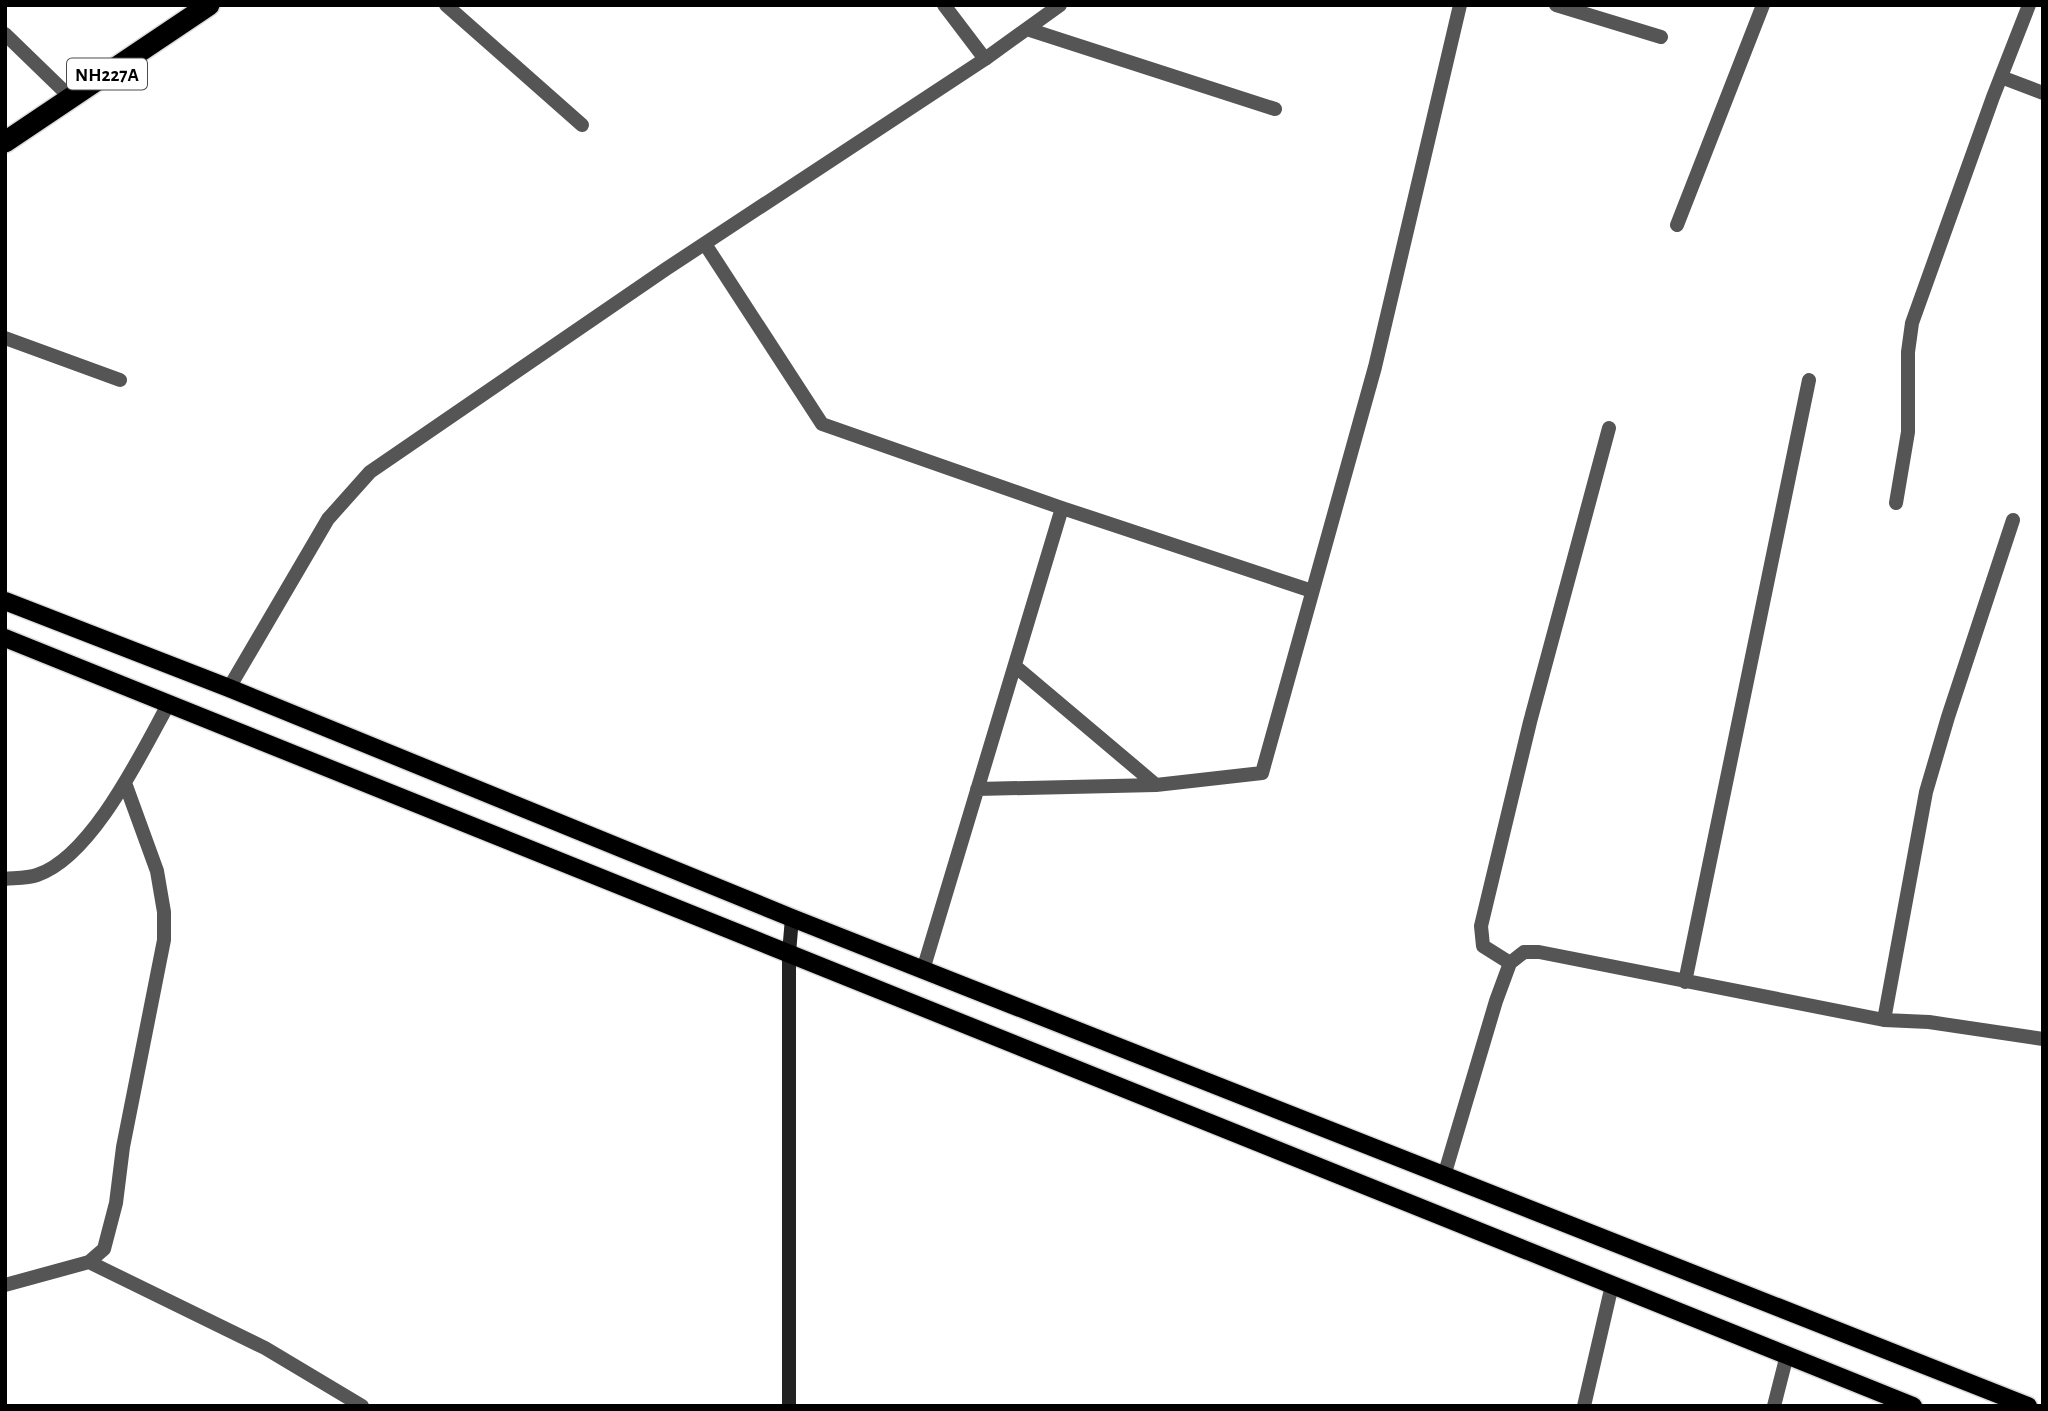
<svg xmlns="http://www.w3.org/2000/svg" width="2048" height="1411" font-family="'Alegreya Sans',sans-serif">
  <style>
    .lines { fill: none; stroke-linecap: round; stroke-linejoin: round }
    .primary-casing { stroke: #dbdbdb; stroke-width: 21 }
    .highway-casing { stroke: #dbdbdb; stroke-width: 24 }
    .lane { stroke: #555; stroke-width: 14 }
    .street { stroke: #555; stroke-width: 14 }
    .secondary { stroke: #222; stroke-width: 14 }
    .primary { stroke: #000; stroke-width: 18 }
    .highway { stroke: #000; stroke-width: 21 }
    .labels { text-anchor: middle; stroke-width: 5; stroke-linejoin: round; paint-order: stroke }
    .shield { fill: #fff; stroke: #4c4c4c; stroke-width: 2 }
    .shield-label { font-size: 19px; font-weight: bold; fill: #000 }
  </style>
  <rect width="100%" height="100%" fill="#fff"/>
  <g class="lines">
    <defs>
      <path id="primary" d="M5 601 229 688 792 918 2028 1406
        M5 638 1913 1406"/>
      <path id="highway" d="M5 142 209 5"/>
    </defs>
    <use href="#primary" class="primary-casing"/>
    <use href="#highway" class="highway-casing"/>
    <path class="lane" d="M944 5 985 59
      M705 244 822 424 1062 508 1312 591
      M1015 666 1156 785 1262 773 1375 367 1460 5
      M977 789 1156 785
      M923 970 1062 508"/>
    <path class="street" d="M446 5 582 125
      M1556 5 1661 37
      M1027 29 1275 109
      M5 34 71 98
      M2001 77 2043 93
      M1677 225 1763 5
      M5 338 120 380
      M1896 503 1908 432V352L1912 323 1993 97 2029 5
      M229 688 328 519 370 472 666 269 985 59 1060 5
      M5 879C15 878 28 878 37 875 92 857 142 752 169 703
      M1510 963 1483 946 1481 926 1530 722 1609 428
      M1685 982 1809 380
      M1884 1020 1926 792 1948 717 2013 520
      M1444 1176 1496 1001 1510 963 1524 952H1539L1884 1020 1929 1022 2043 1039
      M89 1262 265 1348 362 1406
      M5 1285 89 1262 104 1249 116 1203 123 1147 164 940V912L157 871 125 783
      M1584 1406 1612 1285
      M1774 1406 1787 1355"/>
    <path class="secondary" d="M789 1406V953L792 918"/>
    <use href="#primary" class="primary"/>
    <use href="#highway" class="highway"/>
  </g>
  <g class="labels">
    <rect class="shield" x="67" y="58.5" width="80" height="31" rx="5"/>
    <g class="shield-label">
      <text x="107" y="81">NH227A</text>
    </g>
  </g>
  <rect width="2048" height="1411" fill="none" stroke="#000000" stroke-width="14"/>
</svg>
